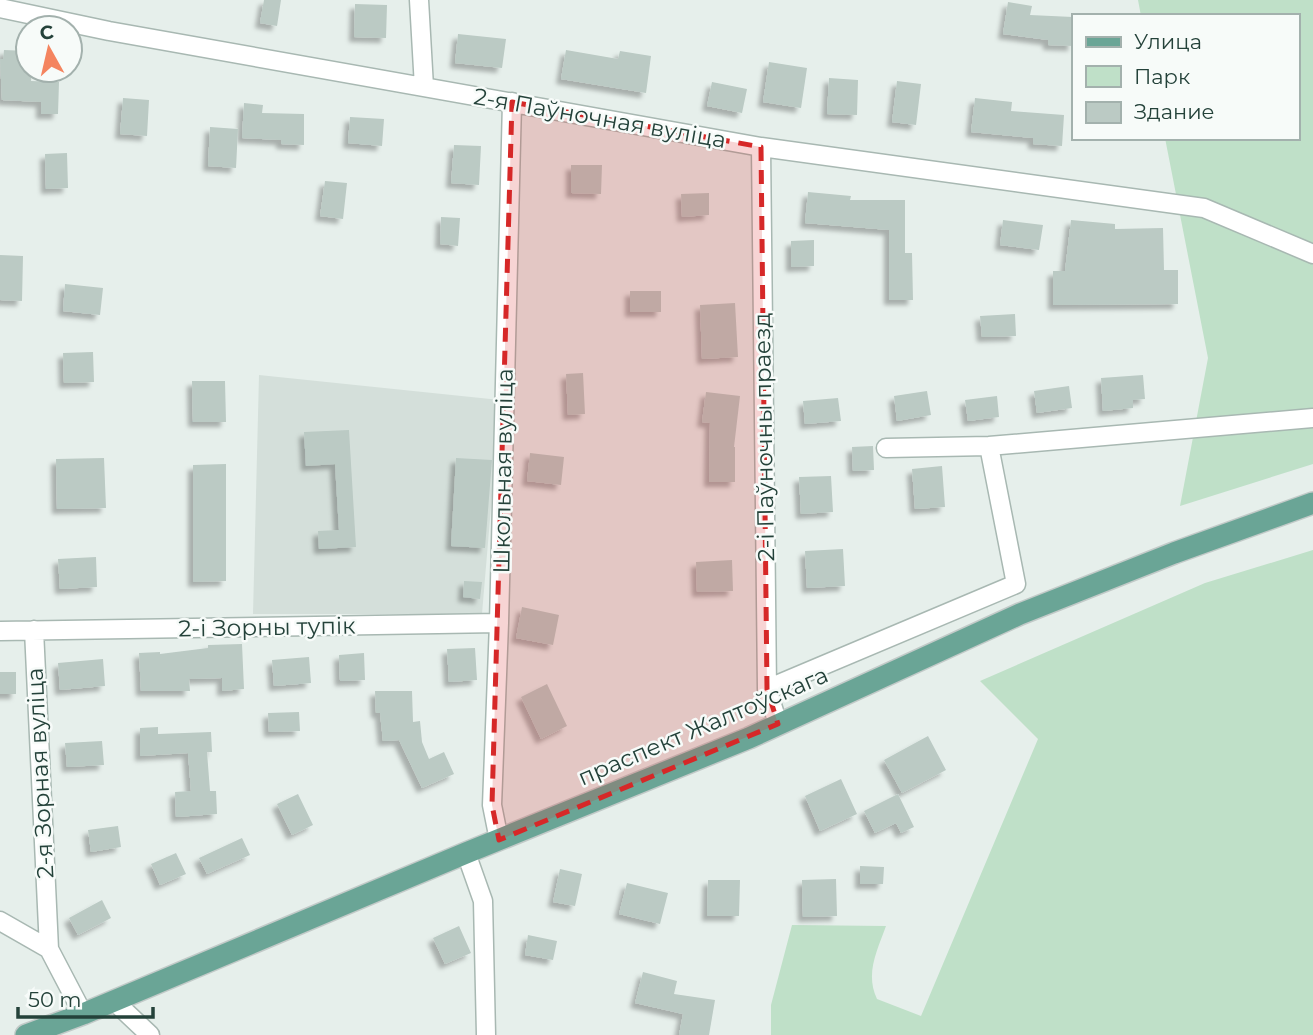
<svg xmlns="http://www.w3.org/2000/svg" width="1313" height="1035" font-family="Montserrat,sans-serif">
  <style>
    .built { fill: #d4dfda }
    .green { fill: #bfe0c8 }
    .building { fill: #bbcac4; filter: url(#shadow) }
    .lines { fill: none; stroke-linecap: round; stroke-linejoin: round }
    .minor-casing { stroke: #a8b8b2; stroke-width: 21 }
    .major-casing { stroke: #c2cac8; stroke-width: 24 }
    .minor { stroke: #fff; stroke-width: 18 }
    .major { stroke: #6aa596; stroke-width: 21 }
    .marked { fill: #d62828; fill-opacity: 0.2; stroke: #d62828; stroke-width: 5; stroke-dasharray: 14 9; stroke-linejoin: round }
    .labels { text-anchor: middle; stroke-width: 5; stroke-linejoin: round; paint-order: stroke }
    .street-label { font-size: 23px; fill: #24423a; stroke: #f7fbf9 }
  </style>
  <defs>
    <filter id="shadow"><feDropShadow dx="-5" dy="5" stdDeviation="2" flood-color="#0004"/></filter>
  </defs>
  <rect width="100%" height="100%" fill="#e6efeb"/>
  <path class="built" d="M259 375 500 400 482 614H253Z"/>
  <path class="green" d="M1138 0H1313V464L1180 506 1208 358 1165 138H1297V16H1141Z
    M1313 550V1035H771V1005L792 925 886 926C877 951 865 974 877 999L921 1016 1038 739 980 681 1205 583Z"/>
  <path class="building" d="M264 0H281L277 26 260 23Z
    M1008 2 1032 6 1030 15 1073 17V46L1048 45V40L1003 34Z
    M355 4 387 5 386 38 354 37Z
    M458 34 506 39 502 68 455 63Z
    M4 50 28 51V70H32L31 81 59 82 58 114H41V102L2 100 0 59H3Z
    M566 50 618 59 620 51 651 56 646 93 561 79Z
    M769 62 807 68 801 108 763 102Z
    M829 78 858 80 857 115 827 114Z
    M897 81 921 84 916 125 892 122Z
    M712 82 747 89 742 113 707 106Z
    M123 98 149 100 147 136 120 134Z
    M975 98 1012 102 1011 111 1064 115 1062 146 1033 144V138L971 132Z
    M244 103 263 105 262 113 304 114V145L281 144V140L242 138Z
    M350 117 384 119 382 146 348 143Z
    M210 127 238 129 236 168 208 166Z
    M454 145 481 146 479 185 451 183Z
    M67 153 68 188 46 189 45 154Z
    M571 165H602L601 194 571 193Z
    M325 181 347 183 343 219 320 216Z
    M808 192 851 196 850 200H905V253H912L913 300H889V230L805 223Z
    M709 193V215L682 217 681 194Z
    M441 217 460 218 458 246 440 244Z
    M1003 220 1043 225 1039 250 1000 245Z
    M1071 220 1115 224V229L1163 228 1164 270H1178V304L1053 305V271H1065Z
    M814 240V266L791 267V241Z
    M0 255 23 256 22 301 0 300Z
    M65 284 103 288 100 315 63 311Z
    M630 291H661V312H630Z
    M735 303 738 357 702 359 700 305Z
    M1015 314 1016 336 982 337 980 316Z
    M93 352 94 382 64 383 63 353Z
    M583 373 585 414 568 415 566 374Z
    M1143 375 1145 399 1133 400V408L1103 411 1101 378Z
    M192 381H225L226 422H193Z
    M1069 386 1072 408 1037 413 1034 391Z
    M927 391 931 415 897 421 894 396Z
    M706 392 740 396 734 447H735V482H709L710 423 702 422Z
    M997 396 999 417 968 421 965 400Z
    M838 398 841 421 805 424 803 401Z
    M349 430 356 547 319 549 318 531 339 530 335 464 306 466 304 432Z
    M873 446 874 470 853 471 852 447Z
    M530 453 564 457 561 485 527 481Z
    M104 458 106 508 57 509 56 459Z
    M456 458 492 460 485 548 451 546Z
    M226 464V581L193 582V465Z
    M942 466 945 507 915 509 912 469Z
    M831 476 833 512 801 514 799 477Z
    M843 549 845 586 807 588 805 551Z
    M96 557 97 587 60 589 58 559Z
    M732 560 733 591 697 592 696 562Z
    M464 581 482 582 480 599 463 597Z
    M522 607 559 615 553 645 516 638Z
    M242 644 244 689 222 691V678L189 679 190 691H141L139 653 160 652V654L208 648V645Z
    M475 648 477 680 449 682 447 649Z
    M364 653 365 680 340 681 339 655Z
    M309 657 311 683 274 686 272 660Z
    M103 659 105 686 60 690 58 663Z
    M0 672H16V694H0Z
    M547 684 567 726 541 739 521 697Z
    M375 691H412L413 722 420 721 422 742 429 759 444 752 454 774 422 788 399 740 383 741 380 713H376Z
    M299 712 300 731 269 732 268 713Z
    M158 727V734L211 732 212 752H207L210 791H216L217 814 176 817 175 792 191 791 188 753 140 756V728Z
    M928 736 946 770 902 793 884 760Z
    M102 741 104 765 67 767 65 743Z
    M841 779 857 814 820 831 805 796Z
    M298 794 313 825 292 835 277 804Z
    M898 794 914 827 901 833 896 823 875 833 864 811Z
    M118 826 121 847 91 852 88 830Z
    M242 838 250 855 207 874 199 858Z
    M176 853 186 874 160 885 151 864Z
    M860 866 884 867 883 884H860Z
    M560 869 582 874 575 906 553 902Z
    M836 879 837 916 803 917 802 880Z
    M708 880H740L739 916H707Z
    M627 883 668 893 660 924 619 914Z
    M102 900 111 918 78 935 69 918Z
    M459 926 471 953 445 964 433 938Z
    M528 935 557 941 553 960 525 955Z
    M643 972 677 981 674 994 715 1000 709 1035H679L683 1014 635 1003Z"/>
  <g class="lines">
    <defs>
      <path id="minor" d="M419 0 424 87
        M0 8 109 31 761 147 1204 208 1313 254
        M761 147 767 689 778 724
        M886 448 989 446 1313 418
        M34 630 49 949
        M0 631 499 623
        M767 689 1016 584 989 446
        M499 840 492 805 499 623 512 102
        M466 853 483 901 486 1035
        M0 921 49 949 83 1014
        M114 1001 150 1035"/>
      <path id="major" d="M26 1035 83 1014 466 853 749 738 1020 614 1174 553 1313 503"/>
    </defs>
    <use href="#minor" class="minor-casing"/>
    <use href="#major" class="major-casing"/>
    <use href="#minor" class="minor"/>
    <use href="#major" class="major"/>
  </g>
  <path class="marked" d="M512 102 761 147 767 689 778 724 499 840 492 805Z"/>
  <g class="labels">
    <g class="street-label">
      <text transform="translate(600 118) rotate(10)" y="8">2-я Паўночная вуліца</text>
      <text transform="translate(764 437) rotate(-91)" y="8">2-і Паўночны праезд</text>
      <text transform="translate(503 471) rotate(-89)" y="8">Школьная вуліца</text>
      <text transform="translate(267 627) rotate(-1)" y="8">2-і Зорны тупік</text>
      <text transform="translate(703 726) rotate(-23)" y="8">праспект Жалтоўскага</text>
      <text transform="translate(40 773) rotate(-93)" y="8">2-я Зорная вуліца</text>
    </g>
  </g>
  <rect x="1072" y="14" width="228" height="126" fill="#f7fbf9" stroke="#a3b1ad" stroke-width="2"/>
  <rect x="1086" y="37" width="35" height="10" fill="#6aa596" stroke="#a3b1ad" stroke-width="2"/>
  <text x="1134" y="49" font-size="21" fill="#24423a">Улица</text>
  <rect x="1086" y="66" width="35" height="21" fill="#bfe0c8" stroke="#a3b1ad" stroke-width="2"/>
  <text x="1134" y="84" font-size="21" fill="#24423a">Парк</text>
  <rect x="1086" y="102" width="35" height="21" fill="#bbcac4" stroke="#a3b1ad" stroke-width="2"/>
  <text x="1134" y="119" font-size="21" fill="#24423a">Здание</text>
  <g transform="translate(49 49) rotate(352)"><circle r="33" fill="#f7fbf9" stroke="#a3b1ad" stroke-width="2"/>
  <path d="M0-5L12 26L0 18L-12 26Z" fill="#f4845f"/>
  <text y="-10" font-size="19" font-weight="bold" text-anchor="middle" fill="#24423a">С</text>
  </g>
  <path d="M18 1007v10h135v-10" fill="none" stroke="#24423a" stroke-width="3.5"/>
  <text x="28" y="1007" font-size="21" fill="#24423a" stroke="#f7fbf9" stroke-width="5" paint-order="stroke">50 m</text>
</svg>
